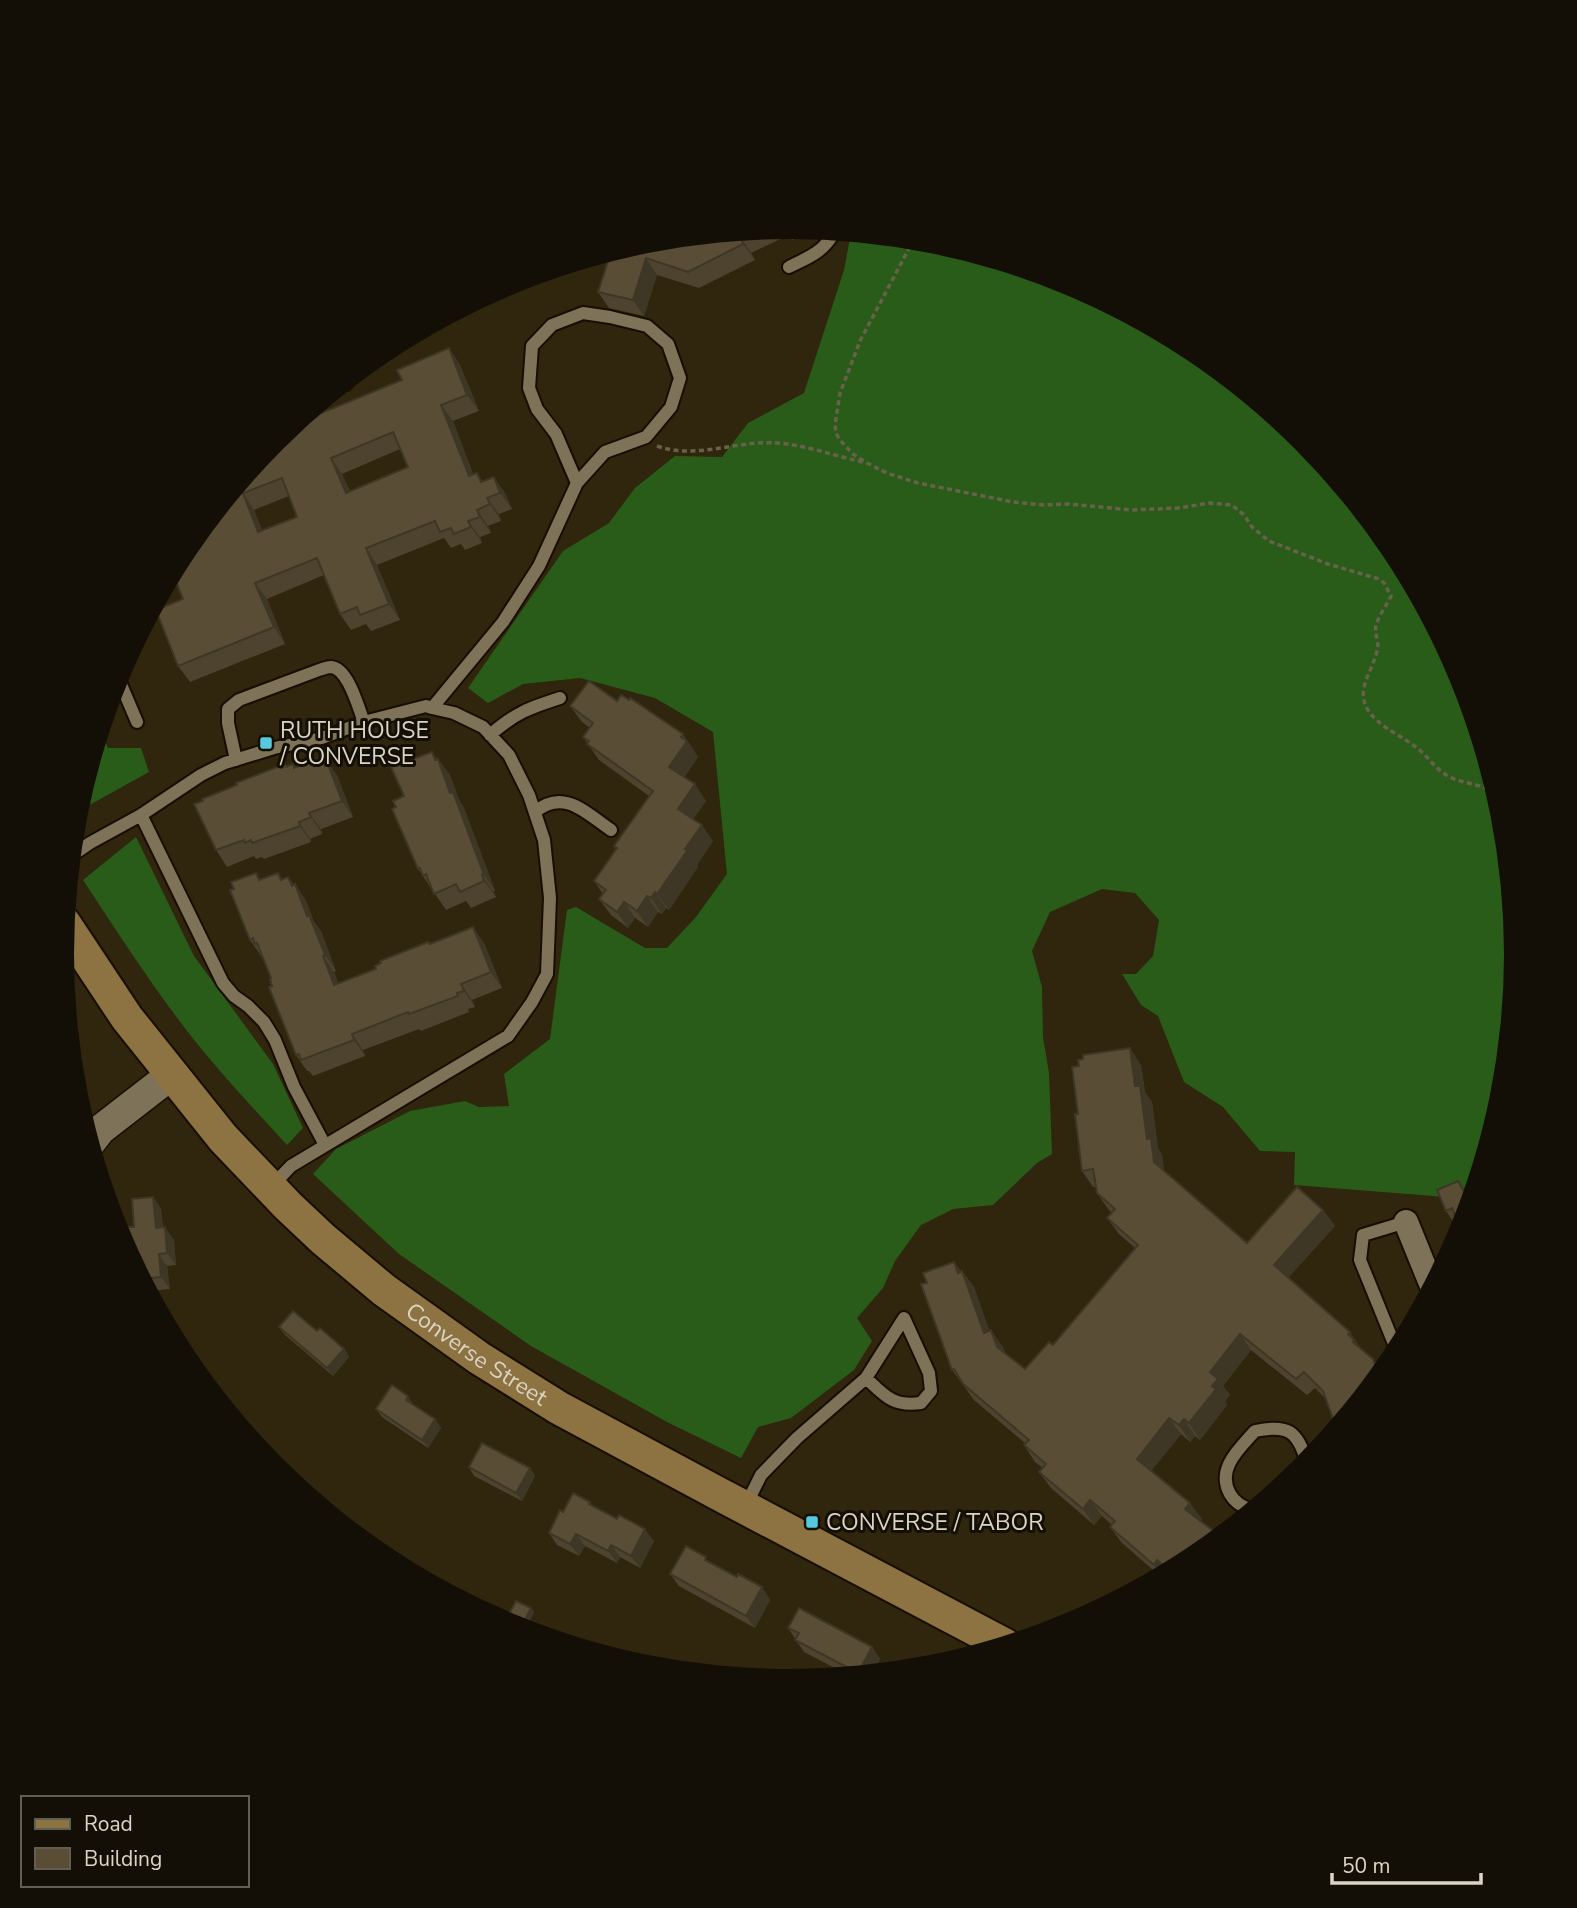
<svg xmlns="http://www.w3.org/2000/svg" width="1577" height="1908" font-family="'Nunito Sans',sans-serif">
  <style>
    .forest { fill: #295c19 }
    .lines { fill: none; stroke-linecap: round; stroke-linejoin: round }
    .service-casing { stroke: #180e00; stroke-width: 16 }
    .minor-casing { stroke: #180e00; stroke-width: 28 }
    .tertiary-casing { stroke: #180e00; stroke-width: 33 }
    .secondary-casing { stroke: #180e00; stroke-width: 37 }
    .path { stroke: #6a614c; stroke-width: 3.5; stroke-dasharray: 5 3.5; stroke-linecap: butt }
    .service { stroke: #7e7258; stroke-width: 12 }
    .minor { stroke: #7e7258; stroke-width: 24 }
    .tertiary { stroke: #7e7258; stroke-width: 30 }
    .secondary { stroke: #8d7341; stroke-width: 33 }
    .wall { fill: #4d432e; fill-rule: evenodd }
    .shaded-wall { fill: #3e3725 }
    .building { fill: #594e35; stroke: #3e3725; stroke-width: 2; fill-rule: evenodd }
    .poi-dot { fill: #55cadf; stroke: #140f06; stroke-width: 2.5 }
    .labels { text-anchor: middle; stroke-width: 6; stroke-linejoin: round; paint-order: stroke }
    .poi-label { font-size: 23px; fill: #dad4c5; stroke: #140f06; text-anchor: start }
    .street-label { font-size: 23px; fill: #dad4c5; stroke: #140f06 }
  </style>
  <rect width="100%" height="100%" fill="#30250d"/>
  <path class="forest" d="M851 233 931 241 1067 282 1193 350 1303 440 1393 550 1461 676 1502 813 1516 954 1502 1096 1471 1199 1294 1185 1295 1152 1260 1151 1223 1107 1184 1082 1158 1016 1141 1005 1122 974H1136L1153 956 1159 920 1135 893 1102 889 1050 912 1032 951 1042 987 1043 1037 1049 1073 1052 1154 1037 1163 993 1205 953 1209 921 1225 895 1261 883 1288 857 1318 872 1341 854 1370 791 1418 758 1427 741 1458 667 1422 531 1346 399 1254 313 1174 336 1149 410 1111 465 1101 479 1107 509 1106 504 1074 550 1039 567 910 576 907 645 948H667L696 917 727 874 713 732 655 698 580 678 523 684 488 703 468 688 563 551 609 523 635 488 675 456 722 457 748 423 804 393 844 270Z
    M100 730 108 748H141L149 772 75 813Z
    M136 837 194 956 273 1064 303 1128 287 1145C254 1109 221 1074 191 1036 152 986 118 933 83 880Z"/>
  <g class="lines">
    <defs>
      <path id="service" d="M789 267C809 257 824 252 835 231
        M345 382 346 384
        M117 675 137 722
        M490 735C515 713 529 708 560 698
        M236 760 228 723V709L239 700 319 670C323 669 327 667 331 667 348 668 358 707 364 722
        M535 812C564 788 586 813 611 830
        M141 815 223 983 234 996 248 1006 264 1022 275 1040 294 1087 325 1145
        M71 856 90 843 141 815 201 775 225 763 274 748 322 738 364 722 426 706 432 708
        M270 1188 291 1166 508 1036 532 1002 547 974 550 898 544 840 529 795 509 755 483 727 454 713 432 708 503 622 539 566 577 483 605 452 646 437 671 407 680 378 668 344 647 326 610 317 583 313 552 325 532 346 529 388 537 409 556 434 577 483
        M1397 1351 1360 1260 1363 1235 1406 1222
        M745 1507 761 1475 797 1438 866 1378C885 1396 893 1407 921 1403L931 1391 929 1373 904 1318 866 1378
        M1252 1510C1242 1507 1235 1503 1230 1494 1216 1469 1239 1449 1255 1431 1288 1424 1298 1431 1307 1463"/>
      <path id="minor" d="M1406 1222 1432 1286"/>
      <path id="tertiary" d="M90 1143 100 1130 171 1075"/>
      <g id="secondary">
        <path id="s1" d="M64 923 127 1018 223 1138 288 1206 323 1239 384 1290 479 1358 559 1408 719 1494 1005 1645"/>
      </g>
    </defs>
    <use href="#service" class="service-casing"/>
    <use href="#minor" class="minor-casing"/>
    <use href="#tertiary" class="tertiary-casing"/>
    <use href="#secondary" class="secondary-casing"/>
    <path class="path" d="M914 239 860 341 840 393 835 425 836 433 839 439 853 454 865 462 887 473 918 483 1013 502 1044 505 1069 504 1132 510 1178 508 1210 503 1232 505 1244 515 1252 527 1269 541 1328 564 1379 579 1384 583 1391 596C1387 605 1379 615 1376 625 1374 634 1380 642 1377 651 1374 664 1367 675 1364 687 1358 718 1393 730 1413 745 1427 754 1434 769 1450 777 1464 784 1482 784 1496 793
      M657 446C695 460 737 440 777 443 806 445 834 456 863 462"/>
    <use href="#service" class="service"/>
    <use href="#minor" class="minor"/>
    <use href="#tertiary" class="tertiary"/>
    <use href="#secondary" class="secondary"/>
  </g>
  <path class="wall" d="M789 227 816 229 792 240 789 235 751 253 755 260 699 288 657 275 644 316 609 308 598 292 608 262 603 260 600 255 647 241Z
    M449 348 460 365 479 411 453 421 473 474 483 481 505 493 512 509 499 514 501 521 488 526 491 533 480 537 482 543 465 550 461 544 451 548 444 538 377 565 400 620 371 631 366 624 351 630 340 614 324 575 267 599 285 644 190 682 178 666 183 599 275 439 313 408 317 415 402 380ZM400 449 408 467 350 491 342 474ZM289 496 297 517 262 530 254 510Z
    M617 701 683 734 698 757 684 777 706 801 693 819 713 841 697 865 698 867 669 910 666 908 662 914 658 912 648 927 635 918 628 928 611 915 599 899 603 894 594 881 616 849 614 846 649 796 599 760 583 737 590 728 582 722 570 706Z
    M432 752 437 759H438L450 775 459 800 464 808 495 891H493L496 897 471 908 466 901 446 910 418 869 396 807Z
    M319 758 337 775 353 817 321 829 322 834 310 839 311 842 264 859 262 857 256 859 254 856 227 867 216 850 286 766 295 768Z
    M256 873 260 879H282L288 877 294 885 295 884 306 901 314 922 321 931 336 971 334 972 338 983 376 969 430 944 484 943 502 988 472 1000 475 1007 468 1009 469 1012 421 1031 419 1029 363 1050 365 1056 313 1076 309 1071H307L296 1055 272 986 271 978 262 955 261 956 250 940Z
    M1141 1065 1145 1092 1152 1102 1158 1148 1162 1155 1164 1171 1247 1243 1323 1210 1335 1226 1288 1278 1373 1359 1382 1372 1336 1427 1326 1399 1315 1388 1307 1395 1251 1350 1223 1386 1230 1395 1225 1401 1227 1405 1200 1440 1195 1436 1190 1442 1181 1434 1151 1471 1202 1519 1200 1521 1192 1559 1160 1576 1122 1543 1110 1527 1112 1525 1102 1516 1094 1525 1051 1488 1039 1472 1043 1468 1035 1462 1024 1445 1026 1444 974 1400 952 1370 961 1271H962L974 1287 989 1331 1003 1347 1005 1353 1025 1369 1053 1345 1135 1248 1119 1234 1107 1218 1112 1213 1108 1209 1097 1193 1096 1187H1093L1082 1171 1078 1114Z
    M1458 1181 1465 1189 1472 1186 1474 1189 1461 1230 1459 1226 1457 1227 1446 1211Z
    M153 1197 161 1209 163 1228 174 1240 176 1265 167 1266 170 1289 148 1291 131 1258 134 1227Z
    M279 1327 317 1331 344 1349 349 1357 333 1376 285 1335Z
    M414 1405 435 1419 441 1428 428 1448 382 1417 376 1409Z
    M469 1467 530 1468 535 1476 522 1501 474 1476Z
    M590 1502 594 1507 654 1541 640 1568 620 1557 617 1563 585 1546 579 1556 557 1545 549 1533 563 1512Z
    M710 1563 737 1577 762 1587 770 1600 755 1628 679 1586 670 1574Z
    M531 1608 534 1612 526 1628 511 1620 508 1616Z
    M788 1628 872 1647 880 1659 873 1673 848 1675 804 1652Z"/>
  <path class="shaded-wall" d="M740 236 751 253 755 260 743 244Z
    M646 258 657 275 644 316 633 300Z
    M449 348 460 365 479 411 467 395Z
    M441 405 453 421 480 492 469 476Z
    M313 408 324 433 312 417 310 410Z
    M331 458 342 474 357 509 346 493Z
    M494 477 505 493 512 509 500 493Z
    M243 493 254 510 269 548 258 532Z
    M487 498 499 514 501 521 490 504Z
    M477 510 488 526 491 533 480 517Z
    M468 521 480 537 482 543 471 527Z
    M366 548 377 565 400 620 389 604Z
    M255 583 267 599 285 644 274 627Z
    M683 734 698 757 681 783 669 767Z
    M432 752 440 764 438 759 450 775 459 800 464 808 495 891 484 875 450 793Z
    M326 759 337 775 353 817 342 801Z
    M695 784 706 801 689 825 678 809Z
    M309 813 321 829 322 834 311 817Z
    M299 822 310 839 311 842 300 826Z
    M702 825 713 841 697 865 698 867 669 910 657 894 685 849Z
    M482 875 493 891 496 897 484 881Z
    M288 877 297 890 295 884 306 901 314 922 321 931 336 971 325 955Z
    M655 892 666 908 662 914 651 898Z
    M647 896 658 912 648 927 637 911Z
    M624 902 635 918 628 928 617 912Z
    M473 927 484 943 502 988 491 972Z
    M323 956 334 972 345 1001 334 985Z
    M461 984 472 1000 475 1007 464 991Z
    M352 1034 363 1050 365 1056 354 1040Z
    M1130 1048 1141 1065 1145 1092 1152 1102 1158 1148 1162 1155 1165 1178 1154 1162 1147 1139 1135 1086Z
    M153 1197 161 1209 164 1241 156 1228Z
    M1323 1210 1335 1226 1285 1281 1274 1265Z
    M165 1227 174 1240 176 1265 167 1253Z
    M159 1254 167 1266 170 1289 161 1277Z
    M954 1262 974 1287 996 1349 984 1333Z
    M991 1330 1003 1347 1009 1363 997 1347Z
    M1350 1332 1361 1348 1366 1356 1348 1334Z
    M1240 1334 1251 1350 1223 1386 1230 1395 1225 1401 1227 1405 1200 1440 1189 1423 1212 1386 1210 1372Z
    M177 1340 185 1352 187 1362 178 1347Z
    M344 1349 349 1357 333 1376 327 1368Z
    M191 1353 200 1366 202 1380 194 1370Z
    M1373 1359 1382 1372 1379 1376Z
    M408 1396 414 1405 411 1408 406 1400Z
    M1169 1418 1181 1434 1148 1475 1137 1459Z
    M435 1419 441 1428 428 1448 422 1440Z
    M1184 1419 1195 1436 1190 1442 1179 1425Z
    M530 1468 535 1476 522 1501 516 1493Z
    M1090 1500 1102 1516 1094 1525 1083 1509Z
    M1190 1503 1202 1519 1196 1525 1185 1509Z
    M645 1529 654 1541 640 1568 631 1556Z
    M576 1534 585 1546 579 1556 570 1544Z
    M611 1545 620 1557 617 1563 608 1551Z
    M1157 1560 1166 1573 1161 1575 1154 1565Z
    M762 1587 770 1600 755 1628 746 1616Z
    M531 1608 534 1612 526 1628 523 1624Z
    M872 1647 880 1659 873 1673 858 1674V1673Z"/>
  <path class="building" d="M752 230 740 236 743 244 688 272 646 258 633 300 598 292 611 252 647 241Z
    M449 348 467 395 441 405 469 476 477 473 481 482 494 477 500 493 487 498 490 504 477 510 480 517 468 521 471 527 454 534 451 528 440 532 435 521 366 548 389 604 360 615 357 607 340 614 317 558 255 583 274 627 178 666 156 610 183 599 172 572 184 550 275 439 310 410 312 417 402 380 397 370ZM393 432 408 467 346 493 331 458ZM282 478 297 517 258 532 243 493Z
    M589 681 617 701 621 695 629 700 630 698 683 734 681 737 687 741 669 767 695 784 678 809 702 825 685 849 687 851 657 894 655 892 651 898 647 896 637 911 624 902 617 912 599 899 606 890 594 881 617 848 614 846 653 791 587 744 589 741 583 737 593 723 570 706Z
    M432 752 435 760 438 759 450 793 453 792 484 875H482L484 881 460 892 456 884 434 894 426 874 423 876 420 868 418 869 392 809 396 807 393 801 404 796 391 767Z
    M319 758 320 761 326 759 342 801 309 813 311 817 299 822 300 826 252 843 251 840 245 843 244 840 216 850 194 804 203 801 202 799 237 785 236 783 285 764 286 767 293 764 294 768Z
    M256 873 259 880 278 873 281 880 288 877 292 886 295 884 307 916 309 915 325 955 323 956 334 985 376 969 375 966 381 963 380 961 428 942 430 944 473 927 491 972 461 984 464 991 457 993 458 996 409 1014 408 1012 352 1034 354 1040 301 1060 299 1054 296 1055 278 1010 269 987 272 986 270 979 271 978 257 943 255 944 253 938 250 940 230 890 234 889 231 882Z
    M1130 1048 1135 1086H1140L1147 1139 1151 1138 1154 1162 1247 1243 1297 1187 1323 1210 1274 1265 1350 1332 1348 1334 1354 1340 1353 1342 1373 1359 1379 1376 1336 1427 1323 1391 1304 1372 1296 1379 1240 1334 1210 1372 1218 1379 1212 1386 1216 1389 1189 1423 1184 1419 1179 1425 1169 1418 1137 1459 1190 1503 1185 1509 1220 1536 1192 1559 1169 1571 1157 1560 1154 1565 1110 1527 1115 1521 1090 1500 1083 1509 1039 1472 1046 1464 1024 1445 1029 1440 963 1384 954 1369 952 1370 921 1284 927 1283 923 1273 954 1262 958 1273 962 1271 984 1333 991 1330 997 1347 1025 1369 1049 1342 1053 1345 1138 1245 1107 1218 1115 1209 1097 1193 1093 1169 1082 1171 1075 1114H1078L1072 1067 1079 1066 1078 1060 1083 1059V1055Z
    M1458 1181 1463 1190 1472 1186 1473 1190 1461 1230 1452 1208 1446 1211 1437 1190Z
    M153 1197 156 1228 165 1227 167 1253 159 1254 161 1277 142 1279 131 1258 128 1227H134L132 1199Z
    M293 1311 317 1331 320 1328 344 1349 327 1368 279 1327Z
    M191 1353 194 1370 182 1355Z
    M392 1385 408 1396 406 1400 435 1419 422 1440 376 1409Z
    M482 1443 530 1468 516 1493 469 1467Z
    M573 1493 590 1502 589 1504 617 1519 619 1515 645 1529 631 1556 611 1545 608 1551 576 1534 570 1544 549 1533 560 1510 563 1512Z
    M686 1546 706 1557 705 1560 737 1577 738 1574 762 1587 746 1616 670 1574Z
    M516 1601 531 1608 523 1624 508 1616Z
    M799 1608 872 1647 858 1673 795 1640 799 1633 788 1628Z"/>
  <g class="poi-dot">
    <rect x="259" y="736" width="14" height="14" rx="3.5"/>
    <rect x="805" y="1515" width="14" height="14" rx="3.5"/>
  </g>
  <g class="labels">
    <g class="poi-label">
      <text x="280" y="738">RUTH HOUSE<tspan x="280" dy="26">/ CONVERSE</tspan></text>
      <text x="826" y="1530">CONVERSE / TABOR</text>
    </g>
    <g class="street-label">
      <text dy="8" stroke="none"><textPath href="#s1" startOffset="602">Converse Street</textPath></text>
    </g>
  </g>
  <path d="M0 0H1577V1908H0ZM74 954a715 715 0 1 1 1430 0a715 715 0 1 1-1430 0Z" fill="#140f06" fill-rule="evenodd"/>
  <rect x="21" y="1796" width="228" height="91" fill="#140f06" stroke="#635e52" stroke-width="2"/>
  <rect x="35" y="1819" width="35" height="10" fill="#8d7341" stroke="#635e52" stroke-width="2"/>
  <text x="84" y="1831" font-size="21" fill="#dad4c5">Road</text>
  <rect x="35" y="1848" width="35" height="21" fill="#594e35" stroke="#635e52" stroke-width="2"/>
  <text x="84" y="1866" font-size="21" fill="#dad4c5">Building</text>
  <path d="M1332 1873v10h149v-10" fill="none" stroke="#dad4c5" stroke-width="3.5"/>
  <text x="1342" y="1873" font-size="21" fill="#dad4c5" stroke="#140f06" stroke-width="5" paint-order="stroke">50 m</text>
</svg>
